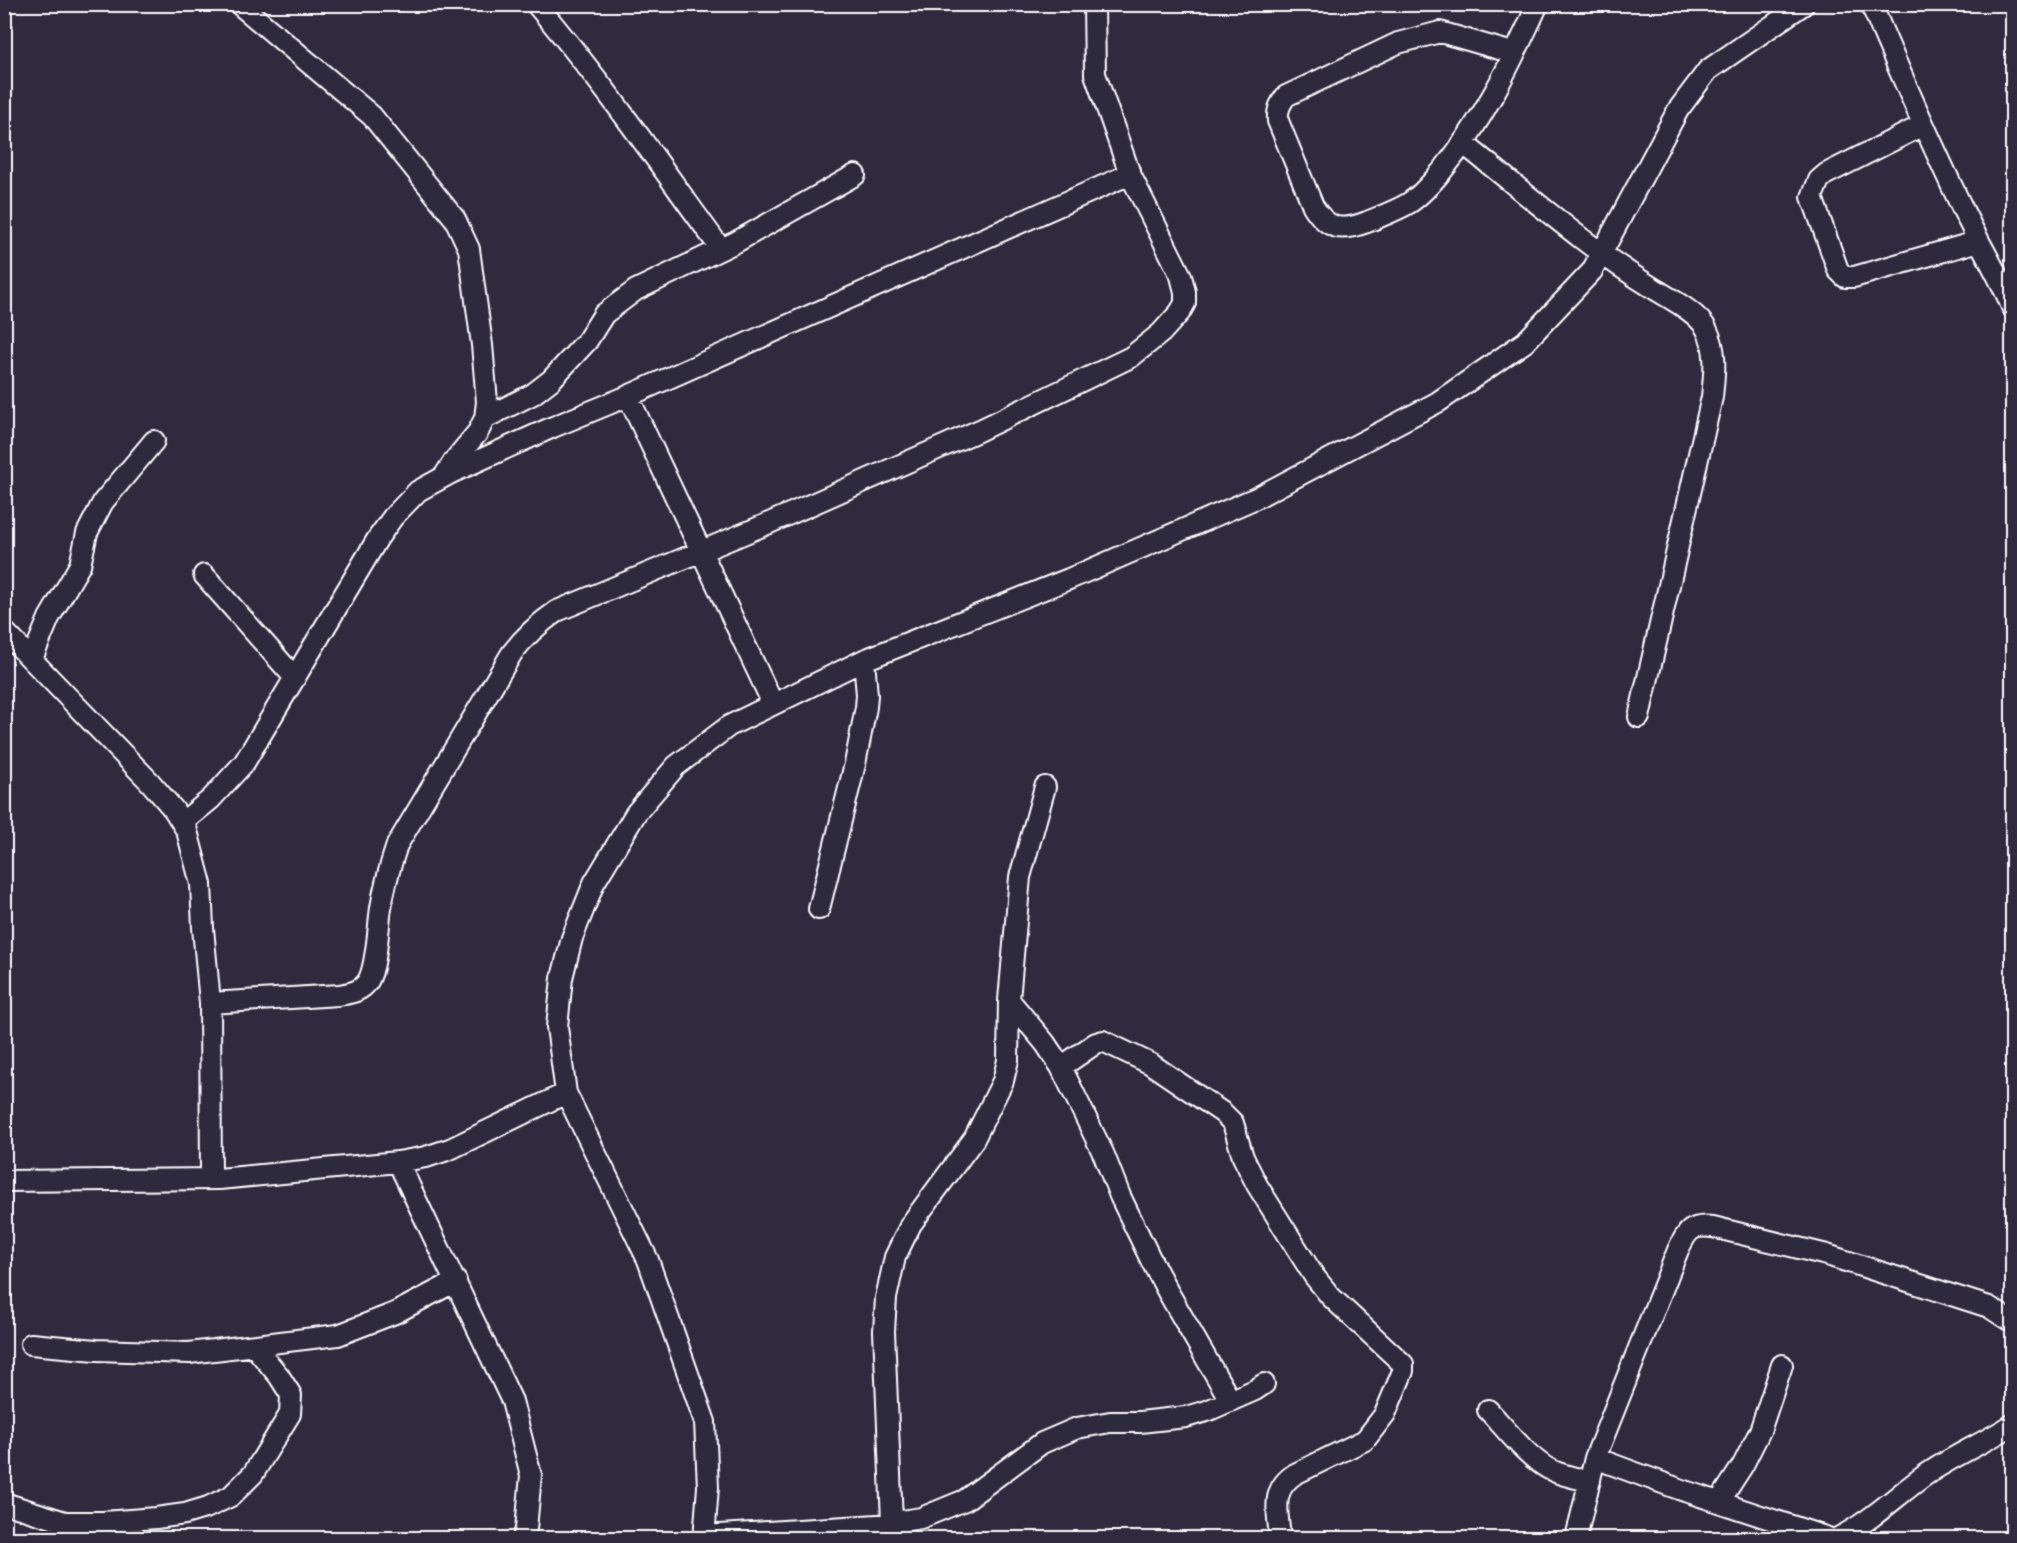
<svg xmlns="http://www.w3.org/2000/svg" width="2017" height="1543" font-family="'Shantell Sans',sans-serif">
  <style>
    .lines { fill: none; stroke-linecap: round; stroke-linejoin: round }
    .minor-casing { stroke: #fff; stroke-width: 24 }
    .minor { stroke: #2f2a3d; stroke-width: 20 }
  </style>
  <rect width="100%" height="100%" fill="#2f2a3d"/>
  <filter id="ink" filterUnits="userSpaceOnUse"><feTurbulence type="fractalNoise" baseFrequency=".0167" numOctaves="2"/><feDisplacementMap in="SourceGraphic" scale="12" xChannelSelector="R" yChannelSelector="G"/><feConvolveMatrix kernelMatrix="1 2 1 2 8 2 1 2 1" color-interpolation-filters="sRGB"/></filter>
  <g filter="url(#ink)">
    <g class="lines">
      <defs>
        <path id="minor" d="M239 4 372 116 455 219 469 249 482 345 487 402 485 418 478 432 454 461 445 475
          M536 4C603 82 661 167 721 249
          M1871 4C1901 75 1932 145 1965 214 1980 245 1999 275 2012 307
          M1513 53 1440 32 1398 43 1286 96C1280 104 1277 110 1278 121L1313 206C1328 230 1341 232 1367 222 1381 216 1396 211 1409 203 1422 195 1432 182 1442 171 1483 121 1511 63 1538 4
          M1923 125 1826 174 1819 180 1812 197 1838 270 1845 277H1854L1979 241
          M1464 144C1526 193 1586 247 1653 288 1669 298 1699 313 1707 330 1718 352 1714 375 1712 397L1639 717
          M628 396 773 704
          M485 418 533 394 551 380 587 341 604 314 636 290 736 242 855 175
          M204 575 295 678
          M4 631 150 782 174 810 187 831 201 884 203 928 210 1003 211 1179
          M32 659 49 618 80 565 87 533 103 502 154 441
          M183 822 211 799 244 763 378 538 393 517 418 491 451 473 553 427 628 396 1130 174
          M819 909 855 764 866 707 867 695 864 660
          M1009 1000 1045 1043 1061 1067 1104 1155 1120 1196 1151 1260 1168 1292 1230 1400
          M210 1003 339 995C350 993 361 992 368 981 377 966 378 927 381 908 384 887 390 866 397 845L512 653C525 636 538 624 557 611L767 524 980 430 1131 357 1161 333 1180 312 1185 303V292L1181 276 1130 174 1095 74 1094 4
          M1061 1067 1096 1043 1103 1041 1151 1064 1223 1113 1233 1123 1243 1157 1257 1185 1314 1276 1331 1297 1403 1364V1371L1385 1414 1365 1440 1295 1474C1270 1490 1278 1512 1280 1538
          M398 1162 512 1401 531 1475 526 1529 523 1538
          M4 1181 219 1179 398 1162 426 1157 450 1149 566 1093
          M31 1344 96 1350 189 1353 338 1335 395 1313 456 1281
          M1488 1410C1505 1428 1527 1457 1549 1469 1562 1476 1576 1478 1590 1481
          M1595 1458 1679 1489 1828 1538
          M1719 1502 1743 1465 1760 1431 1782 1365
          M4 1503 65 1522H103L156 1518 185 1514 208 1507 231 1496 253 1474 290 1414 291 1395 279 1376 254 1346
          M892 1522 884 1331 886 1298 895 1257 911 1224 974 1139 1003 1081 1008 1060 1009 1000 1020 877 1045 787
          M704 1536 877 1525 921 1518 965 1500 1042 1443 1077 1428 1110 1422H1140L1186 1417 1207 1411 1255 1390 1264 1384
          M704 1538 708 1487 705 1422 648 1260 566 1093 557 1027 562 978 572 938 594 883 636 813 676 766 729 726 864 660 1069 579 1256 498 1438 402 1525 342 1592 271 1678 110 1708 70 1804 4
          M1576 1538 1595 1458 1678 1250C1687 1232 1690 1224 1713 1227L1827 1255 1989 1307 2012 1322
          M1838 1538C1870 1522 1896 1496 1924 1476 1952 1456 1984 1443 2012 1425"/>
      </defs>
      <use href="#minor" class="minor-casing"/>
      <use href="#minor" class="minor"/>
    </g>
  </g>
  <rect width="2017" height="1543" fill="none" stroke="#2f2a3d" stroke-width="24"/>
  <rect x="12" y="12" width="1993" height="1519" fill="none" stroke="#fff" stroke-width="2" filter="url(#ink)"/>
</svg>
